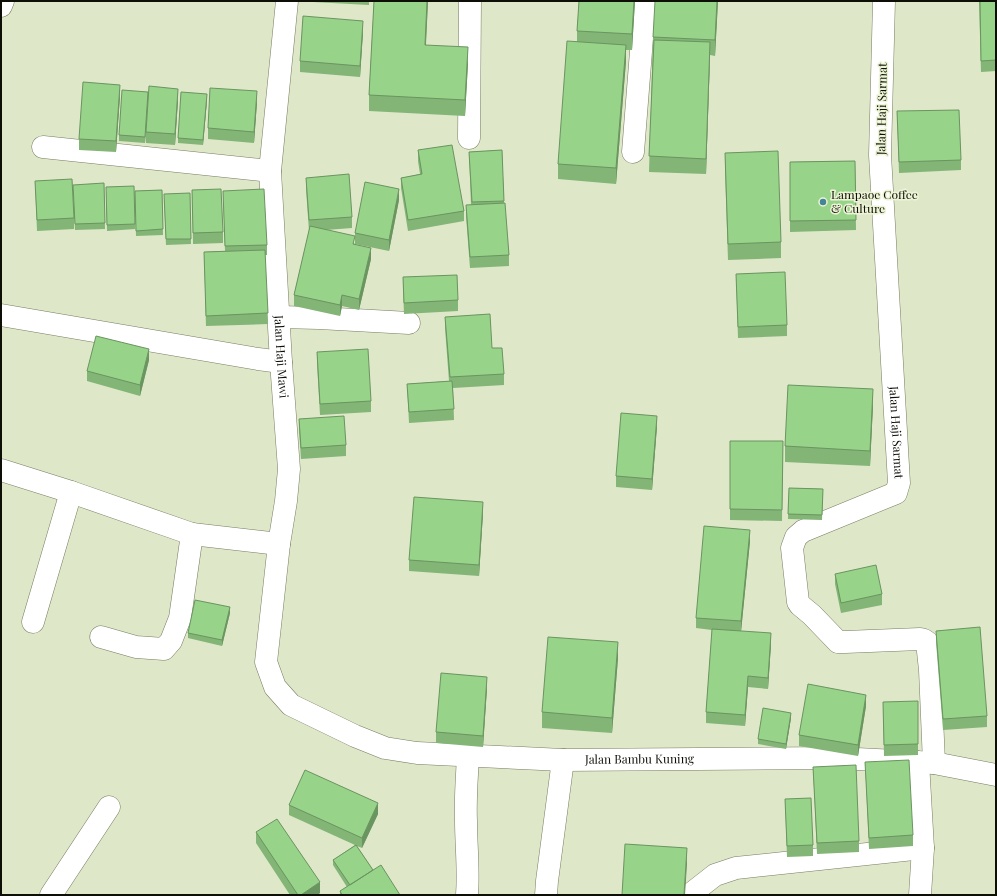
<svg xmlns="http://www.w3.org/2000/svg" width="997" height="896" font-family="'Playfair Display',serif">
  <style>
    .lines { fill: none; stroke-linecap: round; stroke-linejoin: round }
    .street-casing { stroke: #767d61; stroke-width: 23 }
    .street { stroke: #fff; stroke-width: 22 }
    .wall { fill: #82b576 }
    .shaded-wall { fill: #6a9460 }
    .building { fill: #97d389; stroke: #6a9460 }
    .poi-dot { fill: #458499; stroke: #ecf4d5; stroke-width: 1.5 }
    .labels { text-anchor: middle; stroke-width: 3; stroke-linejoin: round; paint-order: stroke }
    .street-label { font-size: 12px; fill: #0d0f06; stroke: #ecf4d5 }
    .poi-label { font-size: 12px; fill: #0d0f06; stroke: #ecf4d5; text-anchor: start }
  </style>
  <rect width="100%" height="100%" fill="#dee7c8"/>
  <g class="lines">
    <defs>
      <g id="street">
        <path id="s1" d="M287 1 270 171 281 362 289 469 286 501 279 544 266 662 275 687 291 705 355 736 385 748 417 753 563 760 838 758 934 763 996 775"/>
        <path id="s2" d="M884 1 880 155 899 483 896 493 803 531 796 537 792 548 798 602 800 605 812 615 838 642H845L920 639 924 640 927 642 930 670 934 763"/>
        <path d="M1 6 3 1"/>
        <path d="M469 138 470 1"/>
        <path d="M43 147 270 171"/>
        <path d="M633 152 645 1"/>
        <path d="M1 315 258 359 281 362"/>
        <path d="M279 317 319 318 409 323"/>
        <path d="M1 470 71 492 192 534 279 544"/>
        <path d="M33 622 71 492"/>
        <path d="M101 637 136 647 164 649 171 641 180 618 192 534"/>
        <path d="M918 762 923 848 920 895"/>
        <path d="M692 893 715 875 736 868 923 848"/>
        <path d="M51 895 109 807"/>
        <path d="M467 895C469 870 466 845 466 821 465 799 467 777 468 756"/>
        <path d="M546 895 547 881 563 760"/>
      </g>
    </defs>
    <use href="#street" class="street-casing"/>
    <use href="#street" class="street"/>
  </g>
  <path class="wall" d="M313 1H369V5L313 2Z
    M374 1H428L426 45 468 63 465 116 369 111V95Z
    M579 1H635L632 50H626V61L616 184 558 179V164L577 41V31Z
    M718 1 715 56 710 55 706 174 649 172 653 37Z
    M979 1H996V71L981 72Z
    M363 32 360 77 300 72V61Z
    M120 96 116 152 79 150V139Z
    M148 98 145 143 119 141V135Z
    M178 100 175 145 146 143V132Z
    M207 100 203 145 178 143V138Z
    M257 102 254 143 208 139V128Z
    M897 111 961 160V170L899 173Z
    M418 150 464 211V221L408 231 401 188V178L420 174 418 161Z
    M502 150 504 203 509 255V266L470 268 466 216V205H471L469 152Z
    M725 153 781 242V258L728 260 725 169Z
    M855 161 856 230 790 232V162Z
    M306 178 352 217V228L326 230 355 244 371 259 359 310 342 306 340 316 294 306V295L309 231 306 189Z
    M35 181 74 218V229L37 231Z
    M104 183 105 229 75 230 73 190Z
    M134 186 135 229 107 231 106 192Z
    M162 190 163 235 136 236 135 191Z
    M192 190 223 232V243L193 244Z
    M223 191 267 245V255H265L268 324 206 326 204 252 225 251Z
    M190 193 191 244 166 245 164 200Z
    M399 200 389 251 355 244V233Z
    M736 274 787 325V336L738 338Z
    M403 277 458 300V311L404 314 403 288Z
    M445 317 492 348 504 374V385L453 388 454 420 409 423 407 384 449 381 445 328Z
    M317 352 371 401V412L320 415 317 363Z
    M149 360 140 396 87 381V371Z
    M873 405 870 466 785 462V446Z
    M299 419 346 445V456L301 459 299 430Z
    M657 426 652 490 616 487V476Z
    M730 441H783L782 521 730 520Z
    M789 488 823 489 822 520 788 519Z
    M483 513 479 576 409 571V560Z
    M750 541 741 631 771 644 768 689 748 687 745 726 706 723V712L712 630 696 628V618Z
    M835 574 882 594V605L841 613 835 584Z
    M230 613 222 646 188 638V633Z
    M936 631 987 716V727L943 730 936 642Z
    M618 658 612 733 542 728V712Z
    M487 688 483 747 436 743V732Z
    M883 702 918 744V755L884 756Z
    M866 706 858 756 799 746V735Z
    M791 718 786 749 758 744V739Z
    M865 762 913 835V846L869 849Z
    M813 767 859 841V852L817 854Z
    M785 799 813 845V856L787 857Z
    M289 805 378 814 362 848 357 846 373 870 400 895H340V891L347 887 333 865V860L355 845 289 815Z
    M256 832 320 893 317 895H290L256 843Z"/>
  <path class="shaded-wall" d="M427 1H428L425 60V45Z
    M634 1H635L632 50V34Z
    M717 1H718L715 56V40Z
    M363 21V32L360 77V66Z
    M710 42V58L706 174V159Z
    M626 45V61L616 184V168Z
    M468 47V63L465 116V100Z
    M120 85V96L116 152V141Z
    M178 89V100L175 145V134Z
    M257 91V102L254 143V132Z
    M148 92V98L145 143V137Z
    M207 94V100L203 145V140Z
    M399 189V200L389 251V240Z
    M371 248V259L359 310V299Z
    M342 295V306L340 316V305Z
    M149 349V360L140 396V385Z
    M873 389V405L870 466V451Z
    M657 416V426L652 490V479Z
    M483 502V513L479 576V565Z
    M750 530V541L741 632V621Z
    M230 607V613L222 646V640Z
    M771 633V644L768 689V678Z
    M618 642V658L612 733V718Z
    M748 676V687L745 726V715Z
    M487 677V688L483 747V736Z
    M866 695V706L858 756V745Z
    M791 713V718L786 749V744Z
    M378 803V814L362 848V838Z
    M687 848V864L685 895H684Z
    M320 882V893L317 895H301Z"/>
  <path class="building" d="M374 1H427L425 45 468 47 465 100 369 95Z
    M579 1H634L632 34 577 31Z
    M655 1H717L715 40 653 37Z
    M980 1H996V60L981 61Z
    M303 16 363 21 360 66 300 61Z
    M654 40 710 42 706 159 649 156Z
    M567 41 626 45 616 168 558 164Z
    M83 82 120 85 116 141 79 139Z
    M149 86 178 89 175 134 146 132Z
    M210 88 257 91 254 132 208 128Z
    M122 90 148 92 145 137 119 135Z
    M181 92 207 94 203 140 178 138Z
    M959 110 961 160 899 162 897 111Z
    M452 145 464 211 408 220 401 178 422 174 418 150Z
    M502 150 504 201 472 202 469 152Z
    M778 151 781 242 728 244 725 153Z
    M855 161 856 220 790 221V162Z
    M349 174 352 217 309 220 306 178Z
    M72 179 74 218 37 220 35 181Z
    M365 182 399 189 389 240 355 233Z
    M104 183 105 223 75 224 73 185Z
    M134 186 135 224 107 225 106 187Z
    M221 189 223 232 193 233 192 190Z
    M264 189 267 245 225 246 223 191Z
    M162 190 163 229 136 231 135 191Z
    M190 193 191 239H166L164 194Z
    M505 203 509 255 470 257 466 205Z
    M310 226 355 236 353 244 371 248 359 299 342 295 340 305 294 295Z
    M265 250 268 313 206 316 204 252Z
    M785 272 787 325 738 327 736 274Z
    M457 275 458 300 404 303 403 277Z
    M490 314 492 348H502L504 374 450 377 445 317Z
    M96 336 149 349 140 385 87 371Z
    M368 349 371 401 320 404 317 352Z
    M452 381 454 409 409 412 407 384Z
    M788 385 873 389 870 451 785 446Z
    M621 413 657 416 652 479 616 476Z
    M344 416 346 445 301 448 299 419Z
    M730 441H783L782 510 730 509Z
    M789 488 823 489 822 515 788 514Z
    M414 497 483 502 479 565 409 560Z
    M704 526 750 530 741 621 696 618Z
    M876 565 882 594 841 603 835 574Z
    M195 600 230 607 222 640 188 633Z
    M980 627 987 716 943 719 936 631Z
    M712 629 771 633 768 678 748 676 745 715 706 712Z
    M548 637 618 642 612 718 542 712Z
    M441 673 487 677 483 736 436 732Z
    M808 684 866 695 858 745 799 735Z
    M918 701V744L884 745 883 702Z
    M763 708 791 713 786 744 758 739Z
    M909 760 913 835 869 838 865 762Z
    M856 765 859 841 817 843 813 767Z
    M305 770 378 803 362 838 289 805Z
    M811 798 813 845 787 846 785 799Z
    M277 819 320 882 301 895H298L256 832Z
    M625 844 687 848 684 895H622Z
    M356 845 373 870 350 885 333 860Z
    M381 865 400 895H342L340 891Z"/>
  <circle class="poi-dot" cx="823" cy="202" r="4"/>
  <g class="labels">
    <g class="street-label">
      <text transform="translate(882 109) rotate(-89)" y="4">Jalan Haji Sarmat</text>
      <text dy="4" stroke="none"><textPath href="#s1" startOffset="357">Jalan Haji Mawi</textPath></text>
      <text dy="4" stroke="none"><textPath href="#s2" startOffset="432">Jalan Haji Sarmat</textPath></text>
      <text dy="4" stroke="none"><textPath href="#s1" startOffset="1073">Jalan Bambu Kuning</textPath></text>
    </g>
    <g class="poi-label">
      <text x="831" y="199">Lampaoe Coffee<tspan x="831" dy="14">&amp; Culture</tspan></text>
    </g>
  </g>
  <rect width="997" height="896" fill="none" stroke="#0d0f06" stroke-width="4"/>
</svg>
